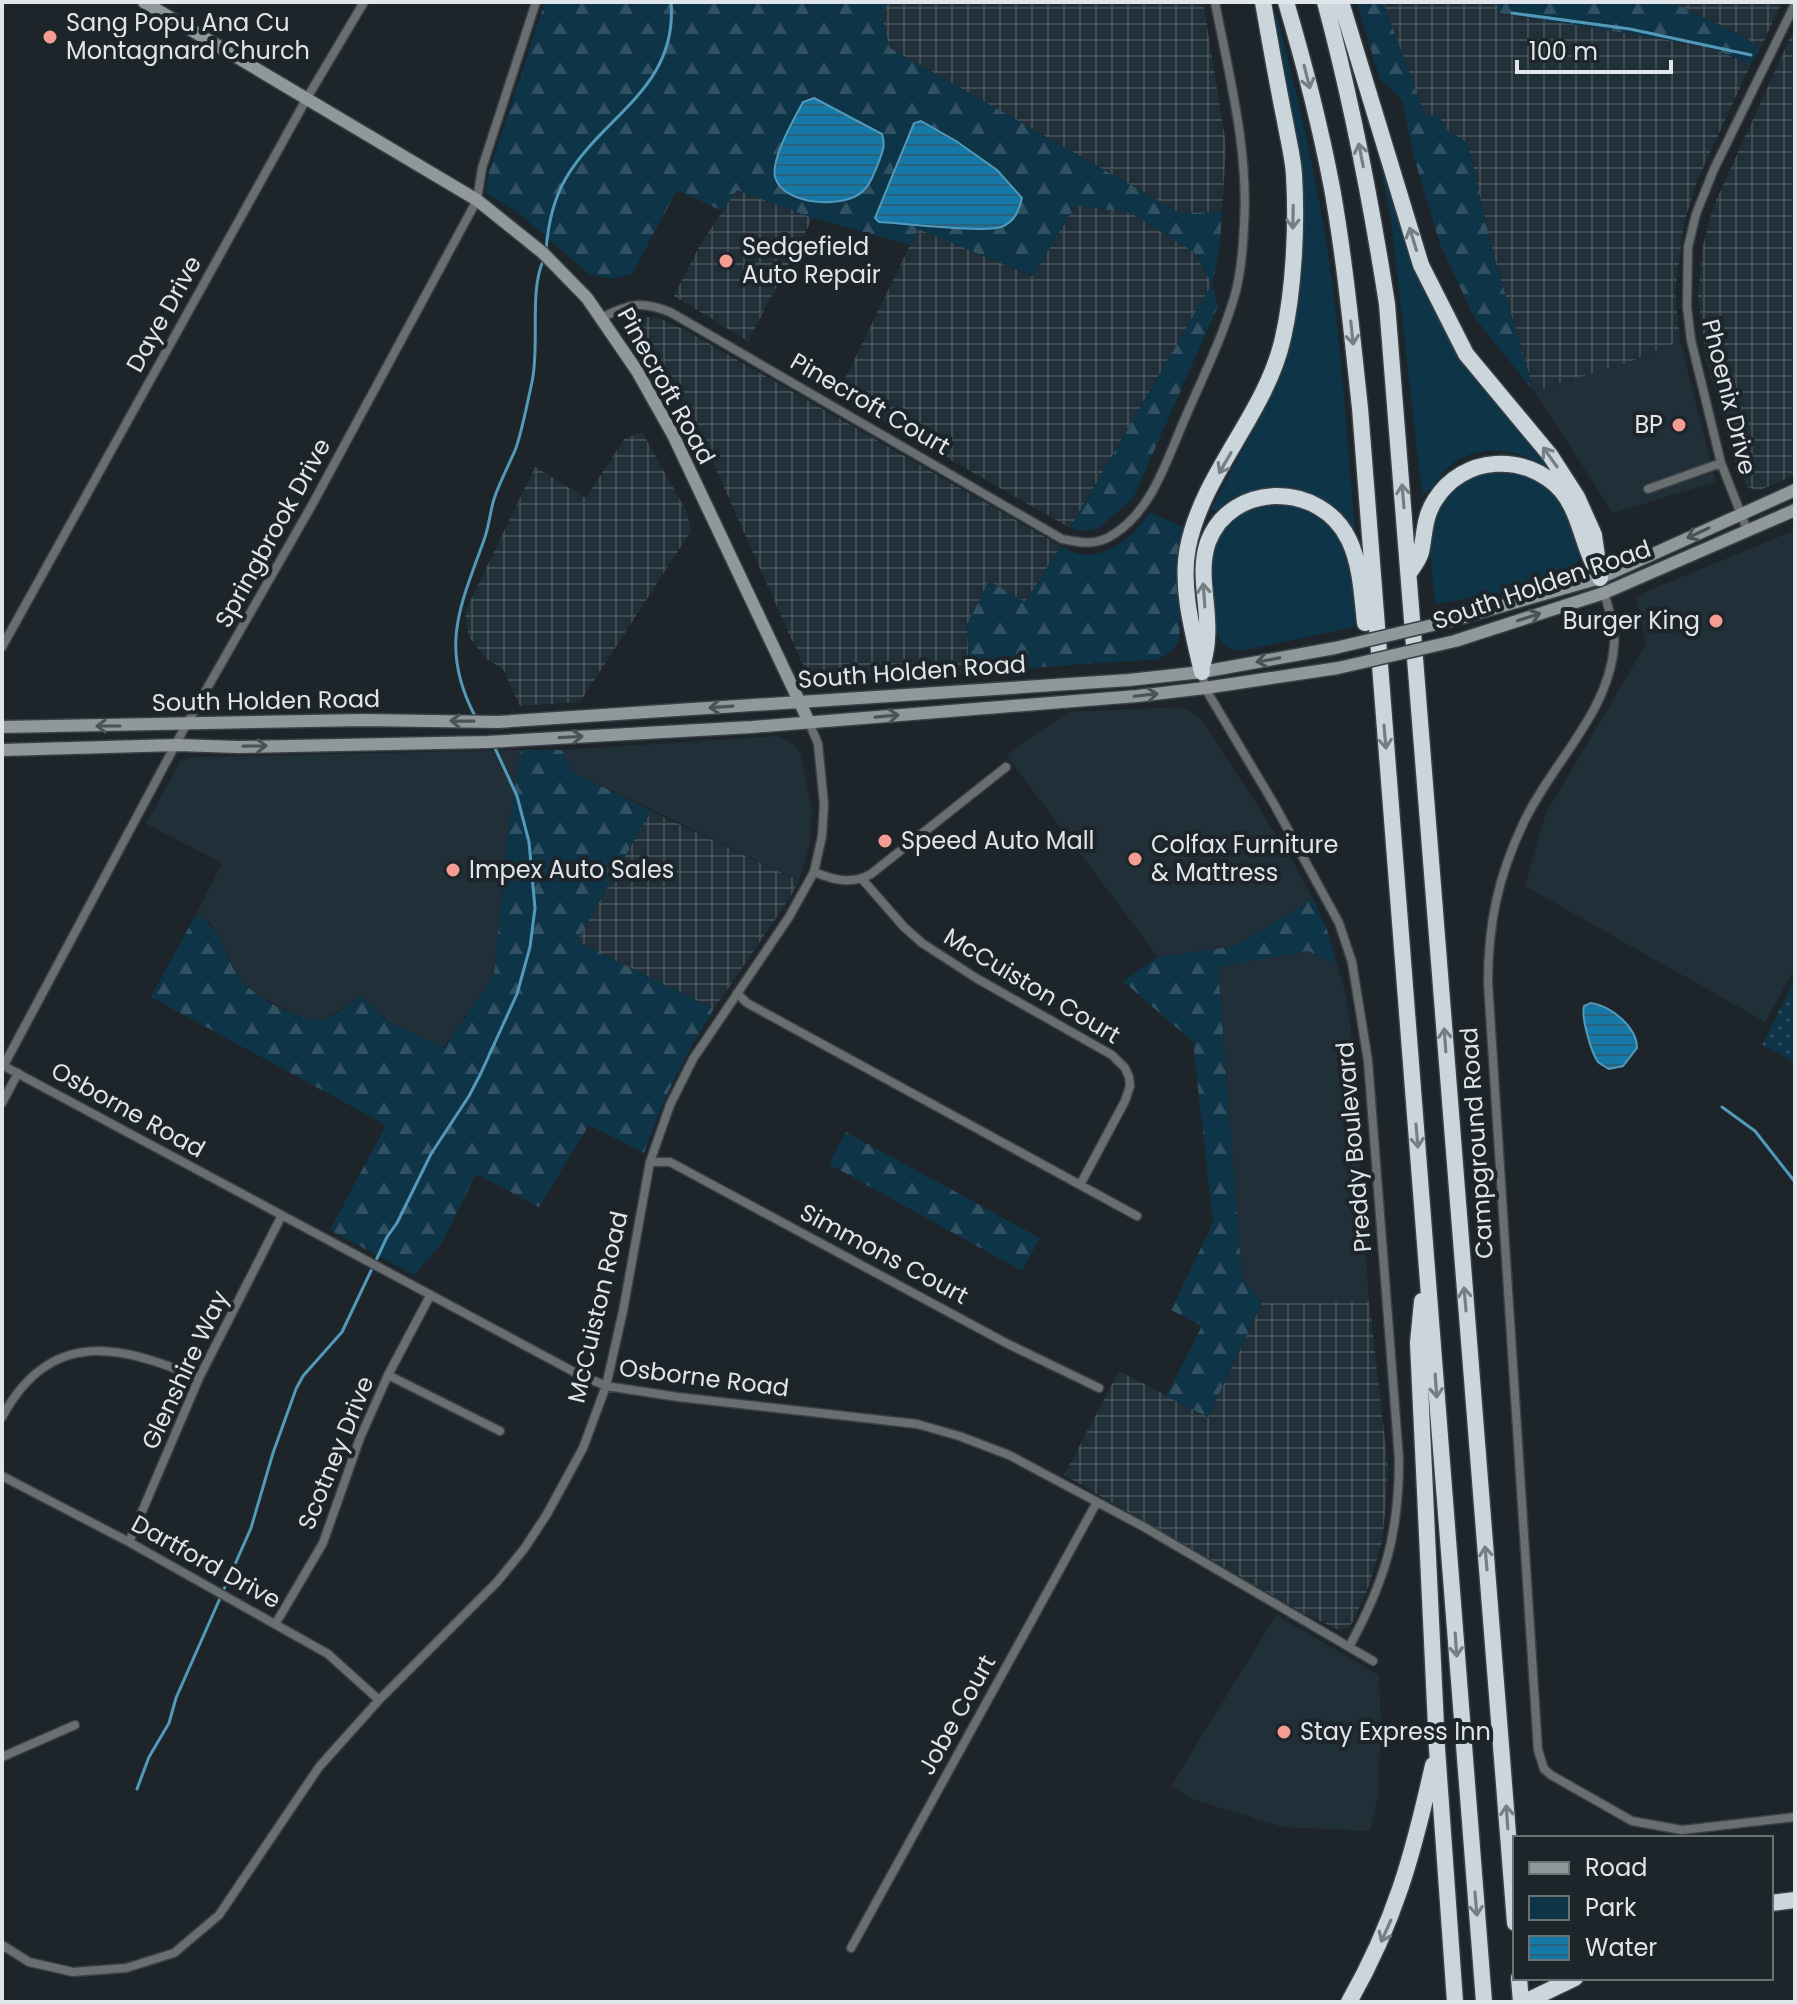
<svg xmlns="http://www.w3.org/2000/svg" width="1797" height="2004" font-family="Poppins,sans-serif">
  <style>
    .built { fill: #212f38 }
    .industrial { fill: url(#industrial-grid) }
    .green { fill: #0e3448 }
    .forest { fill: url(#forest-firs); fill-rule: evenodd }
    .park { fill: url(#park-dots) }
    .water { fill: url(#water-rules); stroke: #5299ba; stroke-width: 2 }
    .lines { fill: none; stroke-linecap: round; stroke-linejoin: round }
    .stream { stroke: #5299ba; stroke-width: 3 }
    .street-casing { stroke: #384045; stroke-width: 11 }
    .secondary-casing { stroke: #384045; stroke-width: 15 }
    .highway-casing { stroke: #384045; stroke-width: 19 }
    .street { stroke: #696e70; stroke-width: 8 }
    .secondary { stroke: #91989c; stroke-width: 12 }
    .highway { stroke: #cbd6dc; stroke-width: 16 }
    .secondary-bridge-casing { stroke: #384045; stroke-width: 15; stroke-linecap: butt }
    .secondary-bridge { stroke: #91989c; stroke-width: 12 }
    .oneway { stroke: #747e83 }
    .oneway2 { stroke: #4b5358 }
    .poi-dot { fill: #f59c93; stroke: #1d252a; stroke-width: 3 }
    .labels { text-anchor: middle; stroke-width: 8; stroke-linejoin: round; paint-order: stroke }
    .poi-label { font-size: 24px; fill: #dfe5e8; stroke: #1d252a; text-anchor: start }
    .street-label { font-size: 24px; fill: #dfe5e8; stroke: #1d252a }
  </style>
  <defs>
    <pattern id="industrial-grid" width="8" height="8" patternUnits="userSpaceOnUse" patternTransform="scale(2)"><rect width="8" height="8" fill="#212f38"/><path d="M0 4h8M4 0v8" fill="none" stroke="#414d55"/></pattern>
    <pattern id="forest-firs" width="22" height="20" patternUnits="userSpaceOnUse" patternTransform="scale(2)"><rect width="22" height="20" fill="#0e3448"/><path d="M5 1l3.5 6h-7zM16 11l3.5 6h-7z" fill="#315162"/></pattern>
    <pattern id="park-dots" width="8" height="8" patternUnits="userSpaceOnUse" patternTransform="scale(2)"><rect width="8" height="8" fill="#0e3448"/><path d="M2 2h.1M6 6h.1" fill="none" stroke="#315162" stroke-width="1.8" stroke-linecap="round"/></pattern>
    <pattern id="water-rules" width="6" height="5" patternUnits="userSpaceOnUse" patternTransform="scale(2)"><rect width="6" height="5" fill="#1578a6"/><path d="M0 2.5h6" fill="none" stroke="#2a617b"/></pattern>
  </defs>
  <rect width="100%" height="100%" fill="#1d252a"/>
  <path class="built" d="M1680 341 1716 482 1613 513 1534 391 1627 363Z
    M1795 530V968L1765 1022 1525 886 1545 815 1646 644 1636 596Z
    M1177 707 1189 710 1202 720 1288 853 1313 899 1235 946 1158 957 1006 755 1068 712Z
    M778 736 795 745 801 755 812 810 810 842 799 881 572 771 562 750Z
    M521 750 508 830 494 975 443 1048 388 1022 361 996 325 1019 309 1021 258 995 241 981 211 923 196 914 222 863 146 824 180 762 192 757Z
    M1308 951 1337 964 1345 990 1351 1029 1369 1301 1262 1303 1242 1279 1218 966Z
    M1276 1615 1379 1675 1381 1726 1378 1797 1370 1831 1283 1827 1192 1799 1171 1786Z"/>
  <path class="industrial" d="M889 2H1203L1226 144 1222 212 1180 213 890 48 881 15Z
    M1383 2H1496L1500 13 1705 46 1751 64 1697 181 1684 223 1675 293 1680 341 1627 363 1534 391 1491 246 1468 143 1448 131 1438 116 1425 115Z
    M1671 2H1782L1760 49 1745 37Z
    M1795 27V475L1758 491 1747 487 1735 460 1706 359 1698 295 1703 245 1713 207Z
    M737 189 813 218 748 341 674 296 700 245Z
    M1076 205 1131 213 1194 252 1212 284 1070 528 837 395 918 229 1032 276Z
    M646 317H657L687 331 1061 546 1025 602 989 581 967 625 969 672 825 681 812 675 802 663 695 422 642 341 640 328Z
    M642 432 687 512 691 531 580 702 520 706 503 669 485 658 469 637 465 612 535 467 586 498 624 439Z
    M651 811 799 881 789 899 714 1009 576 941Z
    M1369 1301 1388 1466 1386 1503 1382 1542 1370 1583 1353 1622 1347 1628 1339 1630 1303 1613 1064 1475 1119 1371 1208 1417 1262 1303Z"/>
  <path class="green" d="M1277 15C1302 114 1325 212 1336 314 1344 386 1349 459 1355 532H1353C1317 478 1269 474 1219 513L1211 509 1260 417 1284 356 1295 130 1274 16Z
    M1375 140 1421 280 1550 464 1547 467C1517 450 1483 442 1452 464 1441 472 1434 489 1422 495L1391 220Z
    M1495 468C1556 475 1562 505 1581 556L1574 568 1498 593 1435 604C1429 538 1416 492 1495 468Z
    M1293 502 1329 522 1351 555 1355 627 1240 651C1234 650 1228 648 1223 644 1212 632 1209 583 1210 566 1211 549 1221 527 1234 517 1250 504 1273 504 1293 502Z"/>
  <path class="forest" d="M545 2H889L881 16 890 48 1180 213 1222 212 1220 245 1212 284 1218 306 1133 498 1099 528 1083 531 1070 528 1212 284 1194 252 1131 213 1076 205 1033 276 918 229 910 245 813 218 737 190 722 211 677 190 632 274 611 279 590 275 518 212 486 193 489 172ZM921 121 956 141 997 170 1012 219 1000 227 880 222 875 218 915 123Z
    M1356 2H1383L1425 115 1438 116 1448 131 1468 143 1491 246 1534 391 1474 317 1440 244 1415 161 1402 100 1380 79Z
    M1496 2H1671L1745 37 1760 49 1751 64 1705 46 1500 13Z
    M1150 512 1184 528C1171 566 1182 602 1179 641L1171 651 1159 659 969 672 967 625 989 581 1025 602 1061 546C1066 548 1073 553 1079 554 1109 559 1135 535 1150 512Z
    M521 750H562L572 771 651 811 577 941 714 1009C683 1058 663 1099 644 1153L589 1125 539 1207 476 1174 442 1243 414 1275 330 1230 386 1125 151 997 196 914C224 930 223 957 241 980 253 996 305 1025 324 1019 336 1016 350 1003 361 996L388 1022 444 1048 494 975 508 830Z
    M1313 899 1327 930 1337 964 1308 951 1218 967 1242 1279 1262 1303 1208 1417 1166 1396 1202 1326 1171 1310 1213 1223 1193 1042 1123 981 1158 957 1235 946Z
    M846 1132 1040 1238 1022 1271 829 1164Z"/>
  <path class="park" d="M1795 979V1062L1762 1045Z"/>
  <path class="water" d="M814 98 882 134C886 146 882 153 878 164 874 173 871 184 863 191 845 209 783 206 775 177 771 158 794 119 803 102Z
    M921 121 956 141 997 170 1022 198C1019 210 1015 222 1001 227 983 233 903 223 879 222L875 218 914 123Z
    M1591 1003C1611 1006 1637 1027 1637 1048L1623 1066 1609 1069C1607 1068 1599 1063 1598 1062 1591 1052 1581 1017 1584 1006Z"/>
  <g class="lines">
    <path class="stream" d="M1512 13 1630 29 1751 55
      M546 250C548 225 553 200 566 178 603 115 678 88 671 2
      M475 716C439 647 460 607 484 540 489 527 490 512 494 499 500 481 509 465 516 448 523 427 527 404 532 382 540 345 529 293 543 261
      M1722 1107 1755 1131 1795 1182
      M137 1789 149 1757 169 1723 176 1698 251 1528 273 1453 296 1389 303 1376 342 1332 387 1237 397 1223 431 1154 469 1096 481 1073 517 994 530 947 535 908 529 842 517 796 494 746"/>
    <defs>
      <path id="street" d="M603 317C631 304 640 300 670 312L1062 539C1081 543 1097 546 1114 534 1153 510 1168 456 1186 416 1203 377 1222 338 1234 298 1241 275 1243 249 1244 225 1249 151 1229 75 1215 2
        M1648 489 1721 463
        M1748 532 1721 463 1691 340 1687 307 1688 247 1696 214 1714 169 1795 4
        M1604 593C1609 610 1616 628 1614 646 1609 713 1550 765 1523 824 1498 877 1488 924 1488 983L1538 1750 1544 1769 1551 1775 1632 1821 1682 1830 1795 1817
        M2 647 307 98 364 2
        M1202 672 1205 688 1274 804 1339 923 1352 962 1368 1061 1399 1459C1399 1535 1385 1581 1349 1647
        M814 872C834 880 851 885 871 874L1006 767
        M862 879 904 927 922 943 976 978 1112 1055 1125 1068 1129 1077 1130 1086 1125 1101 1080 1185
        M737 993 747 1003 1137 1216
        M2 1065 576 1373 606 1386 678 1397 917 1424 959 1436 1009 1455 1144 1527 1373 1661
        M4 1065 186 725 312 505 477 200 482 168 536 2
        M2 1103 18 1073
        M650 1162H670L1006 1343 1099 1388
        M388 1375 500 1431
        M2 1417C51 1327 120 1345 199 1378
        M2 1476 129 1542 328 1654 379 1700
        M129 1542 199 1378 281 1217
        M276 1623 323 1543 360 1438 388 1375 430 1296
        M2 1757 75 1725
        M2 1945 29 1962 73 1972 126 1968 174 1953 219 1915 319 1767 379 1700 497 1582 524 1549 547 1514 583 1448 606 1386 623 1311 650 1162 670 1105 693 1059 789 917 814 872 822 836 824 804 818 744 809 722
        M851 1948 1097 1502"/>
      <path id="secondary" d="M144 2 477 200 543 253 587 298 637 371 673 435 809 722
        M1454 620 1600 578 1795 490
        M1455 641 1604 593 1795 510
        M2 727 363 720 498 722 1129 680 1202 672 1335 648
        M2 750 177 745 238 747 487 742 752 727 1137 696 1205 688 1338 668"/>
      <path id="highway" d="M1286 2C1304 63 1320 125 1332 188 1345 261 1352 335 1360 408L1484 2002
        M1325 2C1352 102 1371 202 1387 304L1515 1923
        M1341 2 1421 265 1466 354 1550 455 1577 497 1594 535 1600 578
        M1409 573C1413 567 1419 560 1421 552 1425 533 1424 517 1435 500 1463 455 1526 452 1561 490 1578 510 1582 540 1593 563
        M1203 663C1205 655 1207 647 1207 639 1210 606 1197 574 1208 542 1231 481 1321 481 1349 540 1361 565 1362 596 1365 623
        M1202 672C1193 633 1180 587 1188 547 1203 472 1266 414 1283 338 1294 290 1297 224 1294 175 1293 157 1288 139 1285 121 1277 82 1270 42 1263 2
        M1422 1301 1418 1343 1437 1748 1455 2002
        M1771 1903 1795 1900
        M1519 1978 1521 2002
        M1349 2002C1395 1921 1413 1855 1433 1765
        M1525 2002 1575 1978"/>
    </defs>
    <use href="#street" class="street-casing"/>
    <use href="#secondary" class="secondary-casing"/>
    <use href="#highway" class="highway-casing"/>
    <use href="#street" class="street"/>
    <use href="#secondary" class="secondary"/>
    <use href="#highway" class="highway"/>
    <defs>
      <path id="secondary-bridge" d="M1335 648 1454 620
        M1338 668 1455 641"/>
    </defs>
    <use href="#secondary-bridge" class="secondary-bridge-casing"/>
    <use href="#secondary-bridge" class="secondary-bridge"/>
  </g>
  <defs><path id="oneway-shaft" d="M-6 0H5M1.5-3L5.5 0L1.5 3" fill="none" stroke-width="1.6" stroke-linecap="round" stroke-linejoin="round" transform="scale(2)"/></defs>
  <g class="oneway">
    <use href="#oneway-shaft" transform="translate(1307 77) rotate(76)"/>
    <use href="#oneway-shaft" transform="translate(1361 155) rotate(-101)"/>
    <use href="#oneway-shaft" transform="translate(1293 217) rotate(91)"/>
    <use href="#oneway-shaft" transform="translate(1413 239) rotate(-107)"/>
    <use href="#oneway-shaft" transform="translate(1352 333) rotate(84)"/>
    <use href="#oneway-shaft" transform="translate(1550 457) rotate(-126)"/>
    <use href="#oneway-shaft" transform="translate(1225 463) rotate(120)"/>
    <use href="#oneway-shaft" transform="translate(1403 496) rotate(-95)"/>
    <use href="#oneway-shaft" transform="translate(1204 595) rotate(-94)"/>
    <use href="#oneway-shaft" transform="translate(1385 737) rotate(85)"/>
    <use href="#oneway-shaft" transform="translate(1445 1040) rotate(-94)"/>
    <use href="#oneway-shaft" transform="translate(1417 1136) rotate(85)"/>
    <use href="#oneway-shaft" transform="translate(1465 1299) rotate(-95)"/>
    <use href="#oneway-shaft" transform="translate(1436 1386) rotate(86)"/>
    <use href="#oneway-shaft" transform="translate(1486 1558) rotate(-95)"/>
    <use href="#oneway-shaft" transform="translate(1456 1645) rotate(86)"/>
    <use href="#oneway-shaft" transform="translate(1507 1817) rotate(-94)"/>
    <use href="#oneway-shaft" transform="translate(1476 1904) rotate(85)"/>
    <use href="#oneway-shaft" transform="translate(1386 1931) rotate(114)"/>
  </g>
  <g class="oneway2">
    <use href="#oneway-shaft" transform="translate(1698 533) rotate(155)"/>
    <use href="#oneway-shaft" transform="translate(1529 617) rotate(-18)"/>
    <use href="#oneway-shaft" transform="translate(1268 660) rotate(170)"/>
    <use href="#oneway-shaft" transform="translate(1146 695) rotate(-6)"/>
    <use href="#oneway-shaft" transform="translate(721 707) rotate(176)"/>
    <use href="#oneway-shaft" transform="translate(887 716) rotate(-5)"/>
    <use href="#oneway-shaft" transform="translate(462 721) rotate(-179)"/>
    <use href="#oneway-shaft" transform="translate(108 726) rotate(180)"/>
    <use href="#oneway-shaft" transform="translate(571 737) rotate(-3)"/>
    <use href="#oneway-shaft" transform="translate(255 746) rotate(-1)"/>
  </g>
  <g class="poi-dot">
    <circle cx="50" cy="37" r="8"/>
    <circle cx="726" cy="261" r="8"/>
    <circle cx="1679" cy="425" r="8"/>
    <circle cx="1716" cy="621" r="8"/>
    <circle cx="885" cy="841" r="8"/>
    <circle cx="1135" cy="859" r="8"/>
    <circle cx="453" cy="870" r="8"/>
    <circle cx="1284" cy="1732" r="8"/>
  </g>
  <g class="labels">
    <g class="poi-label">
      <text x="66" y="31">Sang Popu Ana Cu<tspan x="66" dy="28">Montagnard Church</tspan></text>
      <text x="742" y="255">Sedgefield<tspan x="742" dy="28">Auto Repair</tspan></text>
      <text x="1663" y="433" text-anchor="end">BP</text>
      <text x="1700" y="629" text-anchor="end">Burger King</text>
      <text x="901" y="849">Speed Auto Mall</text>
      <text x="1151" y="853">Colfax Furniture<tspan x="1151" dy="28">&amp; Mattress</tspan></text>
      <text x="469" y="878">Impex Auto Sales</text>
      <text x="1300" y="1740">Stay Express Inn</text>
    </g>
    <g class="street-label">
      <text transform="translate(164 314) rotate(-61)" y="8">Daye Drive</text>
      <text transform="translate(666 386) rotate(61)" y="8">Pinecroft Road</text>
      <text transform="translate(1729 397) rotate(76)" y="8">Phoenix Drive</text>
      <text transform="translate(870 404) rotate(30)" y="8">Pinecroft Court</text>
      <text transform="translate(273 533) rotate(-61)" y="8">Springbrook Drive</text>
      <text transform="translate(1542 585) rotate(-19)" y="8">South Holden Road</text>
      <text transform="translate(912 672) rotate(-4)" y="8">South Holden Road</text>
      <text transform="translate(266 701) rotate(-1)" y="8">South Holden Road</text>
      <text transform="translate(1032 986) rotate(31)" y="8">McCuiston Court</text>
      <text transform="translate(128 1110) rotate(29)" y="8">Osborne Road</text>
      <text transform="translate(1477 1143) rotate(-94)" y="8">Campground Road</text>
      <text transform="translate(1354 1147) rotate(-95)" y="8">Preddy Boulevard</text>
      <text transform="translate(884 1254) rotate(28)" y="8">Simmons Court</text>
      <text transform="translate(598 1307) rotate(-77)" y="8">McCuiston Road</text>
      <text transform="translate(185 1370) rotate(-65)" y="8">Glenshire Way</text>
      <text transform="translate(704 1378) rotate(7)" y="8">Osborne Road</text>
      <text transform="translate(336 1453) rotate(-68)" y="8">Scotney Drive</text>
      <text transform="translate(206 1562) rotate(29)" y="8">Dartford Drive</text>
      <text transform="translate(957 1715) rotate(-61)" y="8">Jobe Court</text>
    </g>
  </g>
  <rect width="1797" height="2004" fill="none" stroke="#dfe5e8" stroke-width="8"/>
  <rect x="1513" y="1836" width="260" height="144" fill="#1d252a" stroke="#6b7276" stroke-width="2"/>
  <rect x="1529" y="1862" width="40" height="12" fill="#91989c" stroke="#6b7276" stroke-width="2"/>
  <text x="1585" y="1876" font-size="24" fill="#dfe5e8">Road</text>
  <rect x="1529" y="1896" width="40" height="24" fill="#0e3448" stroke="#6b7276" stroke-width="2"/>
  <text x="1585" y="1916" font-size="24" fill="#dfe5e8">Park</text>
  <rect x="1529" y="1936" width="40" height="24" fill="url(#water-rules)" stroke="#6b7276" stroke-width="2"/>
  <text x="1585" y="1956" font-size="24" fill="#dfe5e8">Water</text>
  <path d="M1517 60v12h154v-12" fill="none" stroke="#dfe5e8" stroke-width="4"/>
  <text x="1529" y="60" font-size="24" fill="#dfe5e8" stroke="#1d252a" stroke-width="6" paint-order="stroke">100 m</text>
</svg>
